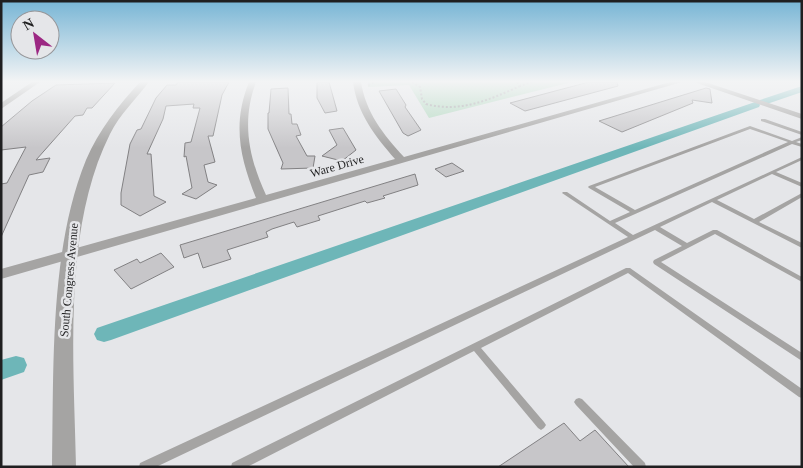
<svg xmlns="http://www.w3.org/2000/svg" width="803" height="468" font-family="Georgia,serif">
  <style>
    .green { fill: #b0d8be }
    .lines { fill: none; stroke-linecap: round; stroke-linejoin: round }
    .canal { fill: #6eb6b8; fill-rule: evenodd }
    .building { fill: #c7c6c9; stroke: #828183 }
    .path { stroke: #9c9c9f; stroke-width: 2; stroke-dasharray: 2 2; stroke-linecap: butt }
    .service { fill: #a5a4a3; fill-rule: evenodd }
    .minor { fill: #a5a4a3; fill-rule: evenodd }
    .tertiary { fill: #a5a4a3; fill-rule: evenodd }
    .labels { text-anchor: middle; stroke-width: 5; stroke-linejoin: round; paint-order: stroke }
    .street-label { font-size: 12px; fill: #1f1f20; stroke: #e5e6e9 }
  </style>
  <rect width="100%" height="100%" fill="#e5e6e9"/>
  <path class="green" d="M368 82H572L429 118 409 85 368 87Z"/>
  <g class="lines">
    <path class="canal" d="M802 86V92L764 105 759 102 760 100Z
      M755 102 759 103 760 105 759 107 111 340 104 342 97 340 94 334 97 328Z
      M16 356 24 358 27 365 24 372 1 380V360Z"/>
  </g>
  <path class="building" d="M178 82H229L222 95 213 136H208L215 162 204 165 208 182 217 185 196 199 182 194 192 188 186 156 184 157 185 143 191 142 200 108H193L194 104 166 106 163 119 147 154H151L154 196 166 202 140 216 121 205V193L130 144 137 130 141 129 156 98 167 85H176Z
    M317 82H329L337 111 325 113 317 98Z
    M589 82H617L618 86 525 111 510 103Z
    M115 83 92 108H87L83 115 75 116 36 160 50 158 43 172 29 175 1 237V184L7 183 26 147 1 150V127L32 101 56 85Z
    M288 88 289 114H291L292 124H297L301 135 296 136 307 156H315L313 168 281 169 283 163 268 129V113H269L271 89Z
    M706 88 710 89 712 103 692 100 693 103 622 132 599 121Z
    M396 89 406 105 405 107 421 130 408 136 403 133 379 91Z
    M343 128 356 150 342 161 322 156 337 145 329 130Z
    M452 163 464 171 446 177 435 169Z
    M415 174 418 185 383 196 385 198 367 203 365 201 318 216 320 220 297 227 294 222 272 229 266 232 268 237 227 250 231 259 203 268 198 253 184 258 180 245Z
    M161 253 174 267 131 289 114 270 137 259 140 263Z
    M564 423 580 441 595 430 629 467H498Z"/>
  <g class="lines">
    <path class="path" d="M412 82 420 87 422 99 426 104C460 113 489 100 520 86
      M517 82 520 86 532 82
      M368 85 375 82"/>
    <path class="service" d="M761 119H765L802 132V135L761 121Z
      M750 126 792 141 802 137V140L796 142 802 144V147L792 144 615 223 633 235 802 157V160L776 172 802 183V187L772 174 717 200 754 219 802 193V197L759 222 802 243V248L712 202 660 227 687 243 713 230H717L802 277V282L715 234 661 262 802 353V361L654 264 653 262 654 260 682 246 655 230 156 467H139L140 463 628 237 562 193 563 192H567L610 221 630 212 589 188 588 187 589 186ZM750 129 788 142 635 210 595 187Z
      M626 268H630L802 389V398L799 397 628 273 481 348 544 422 546 425 544 428 541 430 538 428 474 351 247 467H231L232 463Z
      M579 398 582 399 645 463 646 467H634L576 405 574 402 576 399Z"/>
    <path class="minor" d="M32 82H40L1 109V103Z
      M249 82H256C241 122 249 158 266 195L395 159C375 136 357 113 353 82H361C366 113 383 134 404 157L670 82H682L1 279V269L256 198C240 158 232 124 249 82Z
      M694 82H705L802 114V119Z"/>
    <path class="tertiary" d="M140 82H149C136 99 120 114 110 134 62 230 74 362 76 467H52C54 369 49 251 86 160 99 130 118 106 140 82Z"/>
  </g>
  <linearGradient id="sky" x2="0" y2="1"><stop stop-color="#77b5d5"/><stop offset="0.55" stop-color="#f3f4f5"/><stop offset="1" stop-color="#f3f4f5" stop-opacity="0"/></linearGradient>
  <rect width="803" height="148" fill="url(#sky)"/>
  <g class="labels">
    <g class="street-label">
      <text transform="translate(337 166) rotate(-16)" y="4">Ware Drive</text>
      <text transform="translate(69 280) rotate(-85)" y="4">South Congress Avenue</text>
    </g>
  </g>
  <rect width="803" height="468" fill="none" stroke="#1f1f20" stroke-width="5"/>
  <g transform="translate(35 35) rotate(329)"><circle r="24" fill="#e5e6e9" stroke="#969699"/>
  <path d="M0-4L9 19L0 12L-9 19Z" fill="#9c2883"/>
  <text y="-8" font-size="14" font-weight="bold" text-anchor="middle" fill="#1f1f20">N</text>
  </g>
</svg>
